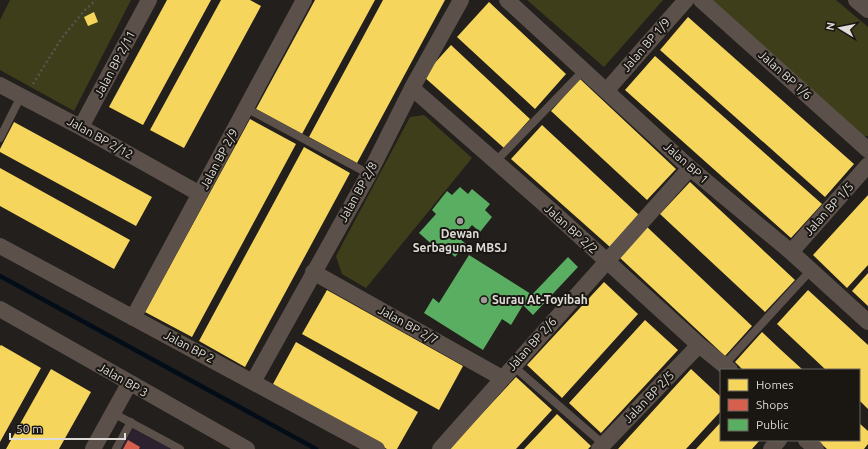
<svg xmlns="http://www.w3.org/2000/svg" width="868" height="449" font-family="Ubuntu,sans-serif">
  <style>
    .commercial { fill: #2c222f }
    .green { fill: #3e3f1a }
    .homes { fill: #f6d55c }
    .shops { fill: #d6604d }
    .public { fill: #5aae61 }
    .lines { fill: none; stroke-linecap: round; stroke-linejoin: round }
    .stream { stroke: #030d18; stroke-width: 4.5 }
    .path { stroke: #5a534e; stroke-width: 2.5; stroke-dasharray: 2 3; stroke-linecap: butt }
    .service { stroke: #5c514a; stroke-width: 8 }
    .minor { stroke: #5c514a; stroke-width: 16 }
    .poi-dot { fill: #9c9997; stroke: #1a1612; stroke-width: 1.5 }
    .labels { text-anchor: middle; stroke-width: 4; stroke-linejoin: round; paint-order: stroke }
    .street-label { font-size: 12px; fill: #dedbd8; stroke: #1a1612 }
    .poi-label { font-size: 12px; font-weight: bold; fill: #dedbd8; stroke: #1a1612 }
  </style>
  <rect width="100%" height="100%" fill="#221f1d"/>
  <path class="commercial" d="M132 428 172 449H120Z"/>
  <path class="green" d="M10 0H131L74 111 0 70V20Z
    M527 0H663L604 67Z
    M707 0H836L868 27V136H858Z
    M424 115 472 158 366 288 342 274 336 256 410 117Z"/>
  <path class="homes" d="M167 0H211L143 125 109 107Z
    M221 0H250L261 6 184 148 150 130Z
    M315 0H375L302 134 256 109Z
    M383 0H445L357 163 309 137Z
    M489 2 566 74 535 109 457 37Z
    M94 12 98 22 88 26 84 17Z
    M688 17 854 164 825 197 660 50Z
    M451 45 530 119 504 148 423 76Z
    M655 56 822 204 791 238 625 90Z
    M580 79 676 169 647 200 551 111Z
    M250 119 296 144 192 337 145 312Z
    M14 122 152 197 136 226 0 152V149Z
    M542 125 639 215 610 247 511 159Z
    M304 147 350 173 245 367 199 341Z
    M0 168 130 240 114 269 0 206Z
    M690 182 795 280 765 312 660 214Z
    M868 195V265L847 288 813 255Z
    M646 226 752 326 725 356 618 256Z
    M868 273V306L852 291Z
    M604 282 638 314 562 398 527 365Z
    M327 290 463 366 439 410 302 334Z
    M808 290 868 345V409L859 400V370H826L777 324Z
    M645 320 678 350 601 433 569 403Z
    M762 332 781 350 803 370H743L735 362Z
    M296 342 418 412 397 449H387L273 384Z
    M1 345 41 368 0 442V346Z
    M51 369 91 392 59 449H6Z
    M691 369 721 397V411L708 425 686 449H618Z
    M516 377 552 410 516 449H449Z
    M557 414 591 446 588 449H524Z
    M721 422V440H760L752 449H696Z
    M859 423 868 431V444L864 449H827L817 440H859Z"/>
  <path class="shops" d="M128 440 140 447 139 449H123Z"/>
  <path class="public" d="M460 187 468 194 472 189 490 204 485 210 492 217 480 232 472 225 460 239 466 244 455 257 447 249 443 254 419 233 436 214 432 210 447 191 452 195Z
    M469 255 531 294 525 302 568 257 578 267 533 315 523 305 511 325 502 319 483 350 424 313 433 298 439 303Z"/>
  <g class="lines">
    <path class="stream" d="M0 276 316 449"/>
    <path class="path" d="M33 84 61 39 84 11 96 0"/>
    <path class="service" d="M246 108 369 174
      M0 138 21 96
      M496 161 584 70
      M512 365 603 444
      M724 365 811 270
      M113 413 180 449
      M116 449 131 422"/>
    <path class="minor" d="M507 0 690 168 791 252 868 322
      M701 0 868 150
      M856 0 868 10
      M0 85 82 128 200 194
      M412 88 552 211 699 345 730 370
      M607 90 686 0
      M81 127 149 0
      M0 246 377 449
      M791 252 868 165
      M313 272 502 378
      M0 309 247 449
      M133 318 304 0
      M253 382 369 174 412 88 461 0
      M806 440 816 449
      M93 449 129 384
      M440 449 690 168
      M599 449 699 345
      M771 449 779 440"/>
  </g>
  <g class="poi-dot">
    <circle cx="460" cy="221" r="4"/>
    <circle cx="484" cy="300" r="4"/>
  </g>
  <g class="labels">
    <g class="street-label">
      <text transform="translate(646 45) rotate(-49)" y="4">Jalan BP 1/9</text>
      <text transform="translate(115 64) rotate(-62)" y="4">Jalan BP 2/11</text>
      <text transform="translate(785 75) rotate(42)" y="4">Jalan BP 1/6</text>
      <text transform="translate(100 138) rotate(29)" y="4">Jalan BP 2/12</text>
      <text transform="translate(219 159) rotate(-62)" y="4">Jalan BP 2/9</text>
      <text transform="translate(686 163) rotate(42)" y="4">Jalan BP 1</text>
      <text transform="translate(358 192) rotate(-61)" y="4">Jalan BP 2/8</text>
      <text transform="translate(829 209) rotate(-48)" y="4">Jalan BP 1/5</text>
      <text transform="translate(571 229) rotate(42)" y="4">Jalan BP 2/2</text>
      <text transform="translate(408 325) rotate(29)" y="4">Jalan BP 2/7</text>
      <text transform="translate(532 344) rotate(-48)" y="4">Jalan BP 2/6</text>
      <text transform="translate(189 347) rotate(28)" y="4">Jalan BP 2</text>
      <text transform="translate(123 380) rotate(30)" y="4">Jalan BP 3</text>
      <text transform="translate(649 397) rotate(-46)" y="4">Jalan BP 2/5</text>
    </g>
    <g class="poi-label">
      <text x="460" y="238">Dewan<tspan x="460" dy="14">Serbaguna MBSJ</tspan></text>
      <text x="492" y="304" text-anchor="start">Surau At-Toyibah</text>
    </g>
  </g>
  <rect x="720" y="369" width="140" height="72" fill="#1a1612" stroke="#686561"/>
  <rect x="728" y="379" width="20" height="12" fill="#f6d55c" stroke="#686561"/>
  <text x="756" y="389" font-size="12" fill="#dedbd8">Homes</text>
  <rect x="728" y="399" width="20" height="12" fill="#d6604d" stroke="#686561"/>
  <text x="756" y="409" font-size="12" fill="#dedbd8">Shops</text>
  <rect x="728" y="419" width="20" height="12" fill="#5aae61" stroke="#686561"/>
  <text x="756" y="429" font-size="12" fill="#dedbd8">Public</text>
  <g transform="translate(840 28) rotate(280)" stroke="#1a1612" stroke-width="3" paint-order="stroke">
  <path d="M0-3L7 15L0 10L-7 15Z" fill="#dedbd8"/>
  <text y="-6" font-size="11" font-weight="bold" text-anchor="middle" fill="#dedbd8">N</text>
  </g>
  <path d="M10 433v6h115v-6" fill="none" stroke="#dedbd8" stroke-width="2"/>
  <text x="16" y="433" font-size="12" fill="#dedbd8" stroke="#1a1612" stroke-width="3" paint-order="stroke">50 m</text>
</svg>
